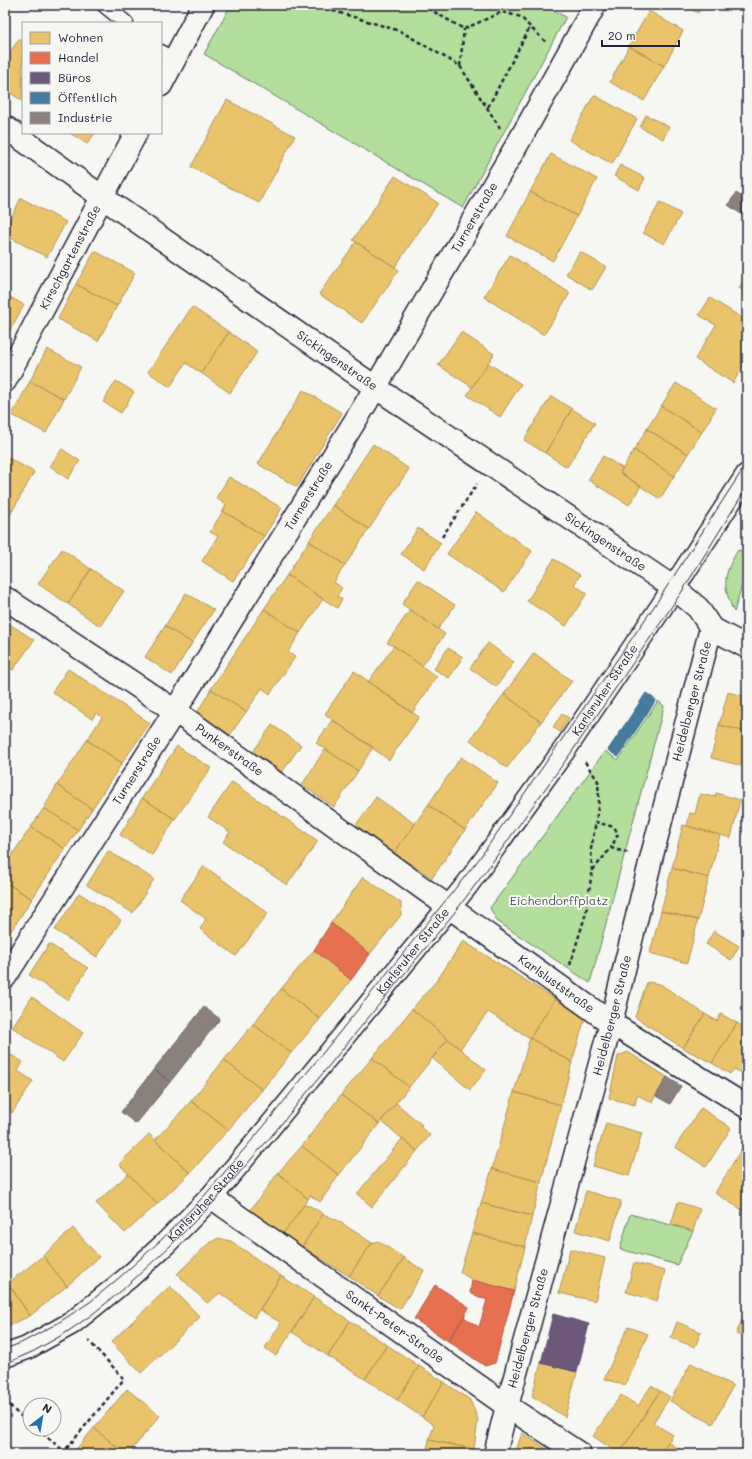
<svg xmlns="http://www.w3.org/2000/svg" width="752" height="1459" font-family="Mali,sans-serif">
  <style>
    .green { fill: #b3de9b; stroke: #6a806b }
    .homes { fill: #e9c46a; stroke: #ad935c }
    .shops { fill: #e76f51; stroke: #ac584a }
    .offices { fill: #6d597a; stroke: #564867 }
    .public { fill: #457b9d; stroke: #3a6080 }
    .industry { fill: #8a817c; stroke: #6b6468 }
    .lines { fill: none; stroke-linecap: round; stroke-linejoin: round }
    .service-casing { stroke: #22223b; stroke-width: 17 }
    .minor-casing { stroke: #22223b; stroke-width: 25 }
    .secondary-casing { stroke: #22223b; stroke-width: 25 }
    .path { stroke: #22223b; stroke-width: 2.5; stroke-dasharray: 4 3; stroke-linecap: butt }
    .service { stroke: #f6f6f2; stroke-width: 14 }
    .minor { stroke: #f6f6f2; stroke-width: 22 }
    .secondary { stroke: #f6f6f2; stroke-width: 22 }
    .tram { stroke: #22223b; stroke-width: 1 }
    .labels { text-anchor: middle; stroke-width: 4; stroke-linejoin: round; paint-order: stroke }
    .street-label { font-size: 12px; fill: #22223b; stroke: #f6f6f2 }
    .park-label { font-size: 12px; fill: #4e5a58; stroke: #f6f6f2 }
  </style>
  <rect width="100%" height="100%" fill="#f6f6f2"/>
  <filter id="ink" filterUnits="userSpaceOnUse"><feTurbulence type="fractalNoise" baseFrequency=".025" numOctaves="2"/><feDisplacementMap in="SourceGraphic" scale="8" xChannelSelector="R" yChannelSelector="G"/><feConvolveMatrix kernelMatrix="1 2 1 2 8 2 1 2 1" color-interpolation-filters="sRGB"/></filter>
  <g filter="url(#ink)">
    <path class="green" d="M231 5H543L566 17 463 208 204 54Z
      M738 550 747 553V567L734 612C722 585 723 575 738 550Z
      M658 701 664 706 590 983 497 921 490 908 605 751 618 760Z
      M630 1214 693 1231 677 1265 620 1249Z"/>
    <path class="homes" d="M684 5H702L698 13Z
      M649 11 683 31 664 66 629 46Z
      M5 22 10 25 5 32Z
      M19 39 23 42 22 101 5 89V59Z
      M629 46 664 66 644 101 610 82Z
      M594 95 637 119 612 164 569 140Z
      M227 100 295 136 259 203 191 167Z
      M646 115 669 127 663 139 640 127Z
      M70 133H95L87 144Z
      M551 154 597 179 577 216 530 192Z
      M620 165 645 178 639 190 614 176Z
      M395 176 438 203 395 267 353 240Z
      M530 192 577 216 553 261 507 236Z
      M21 198 66 222 47 257 5 235V229Z
      M660 202 681 214 664 244 643 233Z
      M356 242 399 270 362 323 319 294Z
      M95 251 135 273 117 306 76 284Z
      M580 252 606 267 592 290 566 274Z
      M510 255 570 293 544 335 484 297Z
      M747 276V293L739 288Z
      M76 284 117 306 98 341 58 319Z
      M5 294 24 305 9 332 5 329Z
      M710 298 747 321V360L733 383 695 359 716 325 699 315Z
      M192 307 229 332 201 373 186 363 170 387 148 372Z
      M5 329 9 332 5 339Z
      M229 332 257 352 230 393 201 373Z
      M461 332 494 354 472 387 438 365Z
      M47 349 81 367 64 399 30 381Z
      M488 363 521 384 500 417 467 395Z
      M30 381 64 399 46 433 12 415Z
      M116 381 134 392 121 413 103 402Z
      M676 383 716 408 702 432 661 406Z
      M303 390 342 413 297 487 258 464Z
      M551 396 572 409 545 453 524 440Z
      M661 406 702 432 688 454 647 429Z
      M572 409 595 423 567 467 545 453Z
      M647 429 688 454 674 476 634 450Z
      M373 444 409 469 369 529 333 505Z
      M62 449 80 461 68 479 50 466Z
      M634 450 674 476 660 499 620 473Z
      M5 456 34 472 13 510 5 506Z
      M603 456 622 468 620 473 641 486 629 505 588 480Z
      M229 477 282 508 264 536 223 511 226 505 216 498Z
      M333 505 369 529 345 565 309 541Z
      M5 506 13 510 5 524Z
      M223 511 264 536 233 581 202 561 218 536 210 532Z
      M476 512 532 551 504 592 447 554Z
      M418 528 441 543 424 569 401 554Z
      M309 541 345 565 334 582 342 588 337 596 342 599 337 608 287 575Z
      M62 549 91 569 68 604 38 584Z
      M554 559 580 575 574 585 587 593 566 626 527 601Z
      M91 569 124 591 100 626 68 604Z
      M287 575 323 599 300 633 264 609Z
      M418 580 455 605 438 629 402 604Z
      M186 593 214 610 192 643 165 626Z
      M264 609 300 633 288 652 295 657 270 694 262 688 246 712 211 689Z
      M410 610 445 634 422 666 394 646 387 643Z
      M5 621 34 640 13 670 5 665Z
      M165 626 192 643 172 675 145 657Z
      M488 643 514 662 496 687 470 668Z
      M394 646 437 677 412 713 368 682Z
      M448 648 463 657 449 678 434 669Z
      M534 653 572 681 541 722 504 694Z
      M68 669 150 723 122 763 87 740 102 717 96 713 92 719 52 692Z
      M354 671 419 717 389 760 325 714Z
      M211 689 246 712 230 735 197 713Z
      M728 692 747 697V732L719 725Z
      M504 694 541 722 507 768 470 740Z
      M562 714 569 718 560 732 553 727Z
      M332 720 373 747 358 771 316 743Z
      M272 725 301 745 282 772 253 752Z
      M719 725 747 732V767L711 758Z
      M87 740 122 763 92 809 57 785Z
      M177 746 211 768 175 819 142 798Z
      M325 749 358 771 334 807 302 785Z
      M461 757 498 783 465 830 428 805Z
      M232 782 318 841 287 885 223 842 230 832 208 817Z
      M57 785 92 809 78 830 44 808Z
      M716 793 740 800 731 838 687 826 690 813 695 814 700 794 715 797Z
      M376 797 415 824 394 853 356 825Z
      M142 798 175 819 152 855 120 835Z
      M428 805 465 830 432 878 394 853Z
      M44 808 78 830 65 849 31 827Z
      M683 825 720 835 709 878 672 868Z
      M31 827 65 849 32 899 5 882V865Z
      M108 851 154 879 133 913 87 885Z
      M204 866 268 913 236 956 200 929 206 919 180 900Z
      M672 868 709 878 698 920 661 911Z
      M363 877 401 903V915L370 954 331 923Z
      M5 882 32 899 5 940Z
      M79 893 121 920 97 957 55 930Z
      M661 911 698 920 687 963 650 953Z
      M714 931 739 946 731 960 706 944Z
      M463 941 555 999 530 1038 488 1012 460 1049 412 1009 438 979Z
      M49 944 88 968 68 1000 29 975Z
      M314 950 351 980 320 1019 281 989Z
      M647 982 660 984 705 1014 683 1048 635 1017Z
      M281 989 320 1019 291 1053 253 1024Z
      M32 997 83 1033 63 1062 12 1027Z
      M555 999 585 1018 572 1062 530 1038Z
      M412 1009 448 1039 409 1087 372 1058Z
      M705 1014 717 1021 721 1014 737 1023 712 1063 683 1048Z
      M737 1023 746 1029 747 1027 746 1075 734 1069 730 1074 712 1063Z
      M253 1024 291 1053 262 1090 224 1060Z
      M530 1038 572 1062 561 1105 514 1092Z
      M448 1039 486 1070 470 1090 432 1058Z
      M628 1052 667 1077 652 1102 637 1095 635 1105 609 1098 618 1056Z
      M11 1055 23 1062 18 1071 33 1081 12 1113 5 1108V1060L7 1061Z
      M372 1058 409 1087 379 1124 341 1095Z
      M224 1060 262 1090 228 1130 191 1101Z
      M514 1092 561 1105 541 1182 492 1169Z
      M341 1095 379 1124 339 1175 302 1146Z
      M191 1101 228 1130 190 1173 155 1140Z
      M396 1103 422 1125 420 1127 430 1135 417 1151 381 1121Z
      M701 1108 731 1128 706 1167 675 1147Z
      M606 1123 642 1133 629 1176 593 1166Z
      M149 1134 190 1173 157 1204 119 1164Z
      M402 1139 417 1151 372 1207 357 1194Z
      M302 1146 339 1175 320 1202 310 1195 308 1199 278 1173Z
      M742 1148 747 1151V1213L715 1193Z
      M492 1169 541 1182 532 1216 481 1203Z
      M278 1173 308 1199 283 1234 249 1212Z
      M128 1174 157 1204 125 1233 96 1203Z
      M586 1191 621 1201 610 1241 575 1231Z
      M678 1202 700 1209 693 1231 671 1224Z
      M481 1203 532 1216 525 1247 472 1233Z
      M304 1205 310 1206 323 1214 302 1247 283 1234Z
      M323 1214 337 1220 372 1243 349 1276 302 1247Z
      M73 1228 99 1257 67 1286 43 1256Z
      M472 1233 525 1247 514 1291 472 1280 460 1272Z
      M218 1238 231 1241 281 1276 254 1318 220 1293 207 1303 177 1274 208 1244Z
      M378 1241 404 1258 378 1296 349 1276 372 1243Z
      M570 1249 605 1258 595 1301 559 1293Z
      M43 1256 67 1286 30 1316 8 1283Z
      M404 1258 424 1271 400 1309 378 1296Z
      M634 1263 665 1271 657 1301 626 1292Z
      M281 1276 314 1297 276 1356 265 1348 281 1323 260 1310Z
      M5 1280H6L30 1316 5 1327Z
      M170 1286 200 1317 141 1373 111 1342Z
      M314 1297 350 1321 328 1356 292 1332Z
      M747 1308V1338L736 1334Z
      M350 1321 387 1345 365 1379 328 1356Z
      M677 1322 701 1332 695 1347 671 1338Z
      M628 1327 648 1334 625 1385 604 1379Z
      M387 1345 419 1366 397 1400 365 1379Z
      M541 1363 577 1372 565 1417 532 1396Z
      M691 1363 733 1386 713 1424 670 1401Z
      M419 1366 444 1382 422 1417 397 1400Z
      M444 1382 470 1400 478 1419 474 1449 429 1440 434 1425 422 1417Z
      M651 1386 660 1391 619 1454 593 1436 621 1395 638 1406Z
      M127 1389 160 1416 128 1454H125L94 1428Z
      M660 1391 670 1397 653 1423 673 1435 660 1454H619Z
      M94 1428 125 1454H72Z
      M522 1433 547 1449 545 1454H515Z
      M429 1440 474 1449 472 1454H426Z
      M668 1442 686 1454H660Z"/>
    <path class="shops" d="M331 923 370 954 351 980 314 950Z
      M472 1280 514 1291 495 1363 485 1366 448 1341 464 1317 479 1327 487 1300 470 1293Z
      M435 1285 469 1307 464 1317 448 1341 414 1319Z"/>
    <path class="offices" d="M553 1314 589 1324 577 1372 541 1363Z"/>
    <path class="public" d="M646 693 656 700 618 757 608 750Z"/>
    <path class="industry" d="M736 193 747 200V218L728 205Z
      M204 1007 220 1019 170 1082 154 1069Z
      M154 1069 170 1082 136 1124 121 1112Z
      M667 1077 681 1086 670 1104 656 1096Z"/>
    <g class="lines">
      <defs>
        <path id="service" d="M104 5 126 23
          M161 52 173 62"/>
        <g id="minor">
          <path d="M161 85 203 5"/>
          <path id="s1" d="M5 381 136 133"/>
          <path id="s2" d="M5 598 175 711 611 1023 747 1107"/>
          <path d="M711 628 747 647"/>
          <path id="s3" d="M5 977 175 711 365 405 518 143 595 5"/>
          <path id="s4" d="M211 1197 507 1406 580 1454"/>
          <path id="s5" d="M495 1454 507 1406 611 1023 651 859 711 628 698 608 674 588"/>
        </g>
        <g id="secondary">
          <path id="s6" d="M5 127 102 197 375 387 674 588"/>
          <path id="s7" d="M5 1356 27 1348 72 1323 129 1277 165 1244 211 1197 268 1129 467 885 565 749 660 609 747 475"/>
        </g>
      </defs>
      <use href="#service" class="service-casing"/>
      <use href="#minor" class="minor-casing"/>
      <use href="#secondary" class="secondary-casing"/>
      <path class="path" d="M320 5 327 9 400 31 460 66 500 128
        M422 5 464 29 502 12 521 17 530 27 547 43
        M460 66 464 29
        M488 107 530 27
        M442 537 477 484
        M585 762 598 781 599 800 596 822 614 827 618 834 611 848
        M592 871 591 849 596 822
        M570 965 586 913 592 871 611 848 629 853
        M5 1400 17 1413 30 1423
        M37 1429 64 1451
        M62 1454 124 1379 89 1341"/>
      <use href="#service" class="service"/>
      <use href="#minor" class="minor"/>
      <use href="#secondary" class="secondary"/>
      <path class="tram" d="M5 1349 21 1343 58 1323 90 1302 120 1277 161 1240 205 1195 264 1126 479 859 655 605 747 463
        M5 1364 34 1351 64 1334 90 1316 120 1292 169 1247 215 1201 273 1134 455 912 488 868 571 753 681 593 747 487"/>
    </g>
  </g>
  <g class="labels">
    <g class="street-label">
      <text dy="4" stroke="none"><textPath href="#s3" startOffset="893">Turnerstraße</textPath></text>
      <text dy="4" stroke="none"><textPath href="#s1" startOffset="140">Kirschgartenstraße</textPath></text>
      <text dy="4" stroke="none"><textPath href="#s6" startOffset="406">Sickingenstraße</textPath></text>
      <text dy="4" stroke="none"><textPath href="#s3" startOffset="569">Turnerstraße</textPath></text>
      <text dy="4" stroke="none"><textPath href="#s6" startOffset="730">Sickingenstraße</textPath></text>
      <text dy="4" stroke="none"><textPath href="#s7" startOffset="905">Karlsruher Straße</textPath></text>
      <text dy="4" stroke="none"><textPath href="#s5" startOffset="778">Heidelberger Straße</textPath></text>
      <text dy="4" stroke="none"><textPath href="#s2" startOffset="271">Punkerstraße</textPath></text>
      <text dy="4" stroke="none"><textPath href="#s3" startOffset="245">Turnerstraße</textPath></text>
      <text dy="4" stroke="none"><textPath href="#s7" startOffset="581">Karlsruher Straße</textPath></text>
      <text dy="4" stroke="none"><textPath href="#s2" startOffset="673">Karlsluststraße</textPath></text>
      <text dy="4" stroke="none"><textPath href="#s5" startOffset="454">Heidelberger Straße</textPath></text>
      <text dy="4" stroke="none"><textPath href="#s7" startOffset="257">Karlsruher Straße</textPath></text>
      <text dy="4" stroke="none"><textPath href="#s4" startOffset="225">Sankt-Peter-Straße</textPath></text>
      <text dy="4" stroke="none"><textPath href="#s5" startOffset="130">Heidelberger Straße</textPath></text>
    </g>
    <g class="park-label">
      <text x="559" y="905">Eichendorffplatz</text>
    </g>
  </g>
  <rect width="752" height="1459" fill="none" stroke="#f6f6f2" stroke-width="20"/>
  <rect x="10" y="10" width="732" height="1439" fill="none" stroke="#22223b" stroke-width="1.5" filter="url(#ink)"/>
  <rect x="22" y="22" width="140" height="112" fill="#f6f6f2" stroke="#a1a1a9"/>
  <rect x="30" y="32" width="20" height="12" fill="#e9c46a" stroke="#a1a1a9"/>
  <text x="58" y="42" font-size="12" fill="#22223b">Wohnen</text>
  <rect x="30" y="52" width="20" height="12" fill="#e76f51" stroke="#a1a1a9"/>
  <text x="58" y="62" font-size="12" fill="#22223b">Handel</text>
  <rect x="30" y="72" width="20" height="12" fill="#6d597a" stroke="#a1a1a9"/>
  <text x="58" y="82" font-size="12" fill="#22223b">Büros</text>
  <rect x="30" y="92" width="20" height="12" fill="#457b9d" stroke="#a1a1a9"/>
  <text x="58" y="102" font-size="12" fill="#22223b">Öffentlich</text>
  <rect x="30" y="112" width="20" height="12" fill="#8a817c" stroke="#a1a1a9"/>
  <text x="58" y="122" font-size="12" fill="#22223b">Industrie</text>
  <g transform="translate(42 1417) rotate(31)"><circle r="19" fill="#f6f6f2" stroke="#a1a1a9"/>
  <path d="M0-3L7 15L0 10L-7 15Z" fill="#1f6fb2"/>
  <text y="-6" font-size="11" font-weight="bold" text-anchor="middle" fill="#22223b">N</text>
  </g>
  <path d="M602 40v6h77v-6" fill="none" stroke="#22223b" stroke-width="2"/>
  <text x="608" y="40" font-size="12" fill="#22223b" stroke="#f6f6f2" stroke-width="3" paint-order="stroke">20 m</text>
</svg>
